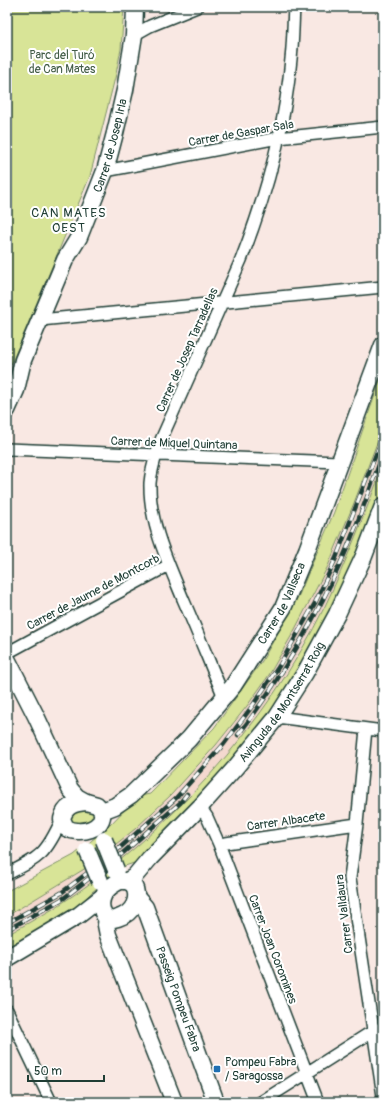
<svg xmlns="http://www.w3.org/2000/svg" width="390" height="1109" font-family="Pangolin,sans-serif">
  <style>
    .built { fill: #f4d8cf }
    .green { fill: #d8e497; stroke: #7c9066 }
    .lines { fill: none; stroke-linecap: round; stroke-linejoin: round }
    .street-casing { stroke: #1f3d34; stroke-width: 14 }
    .secondary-casing { stroke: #1f3d34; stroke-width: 19 }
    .street { stroke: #fff; stroke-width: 11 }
    .secondary { stroke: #fff; stroke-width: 16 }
    .rail-casing { stroke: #1f3d34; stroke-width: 4.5 }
    .rail { stroke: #fff; stroke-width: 3; stroke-dasharray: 9; stroke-linecap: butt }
    .secondary-bridge-casing { stroke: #1f3d34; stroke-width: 19; stroke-linecap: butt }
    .secondary-bridge { stroke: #fff; stroke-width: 16 }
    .poi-dot { fill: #1f6fb2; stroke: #fff; stroke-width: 1.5 }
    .labels { text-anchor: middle; stroke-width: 4; stroke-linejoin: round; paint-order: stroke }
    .park-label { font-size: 12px; fill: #445e48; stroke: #fff }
    .street-label { font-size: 12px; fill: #1f3d34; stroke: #fff }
    .poi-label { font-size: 12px; fill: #1f3d34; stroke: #fff; text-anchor: start }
    .neighbourhood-label { font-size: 13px; letter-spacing: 1px; fill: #1f3d34; stroke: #fff }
  </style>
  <rect width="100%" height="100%" fill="#f9e8e3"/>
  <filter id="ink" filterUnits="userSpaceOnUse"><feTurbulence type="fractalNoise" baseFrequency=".025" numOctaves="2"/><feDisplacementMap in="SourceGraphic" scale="8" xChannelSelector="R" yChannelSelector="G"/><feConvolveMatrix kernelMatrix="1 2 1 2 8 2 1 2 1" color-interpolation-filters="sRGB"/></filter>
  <g filter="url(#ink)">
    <path class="built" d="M383 427V466L352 548 325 607 297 657 272 697 248 731 206 779 173 813 130 852 87 886 52 909 7 935V916L86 868 171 794 216 745 247 706 269 675 328 566 354 503Z"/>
    <path class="green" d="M7 7 124 8 121 49 116 74 90 176 7 374Z
      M383 372V427L354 503 328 566 293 633 269 675 247 706 216 745 171 795 135 829 86 868 7 916V891L74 855 108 827 133 801 140 796 150 794 214 728 262 661 299 595 334 512Z
      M383 466V492L352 572 278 705 215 781 159 840 134 863 125 866 92 892 70 914 7 954V935C22 926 38 918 53 909 166 836 266 727 325 606 347 560 365 513 383 466Z
      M81 809 92 811 94 817C89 826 81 823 72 822L70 819 71 815Z"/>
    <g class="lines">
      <defs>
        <path id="street" d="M134 35 150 26 197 7
          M105 171 278 138 383 127
          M40 320 383 287
          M7 449 339 462
          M7 653 169 565
          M224 697C210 664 197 631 183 599 168 562 149 523 150 483 151 469 156 455 160 442L241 260C266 196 285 127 291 59 293 42 293 24 294 7
          M277 717 383 731
          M366 729 357 824 350 878 383 1096
          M200 807 207 817 219 844 318 1102
          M219 844 357 824
          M7 874C41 857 46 854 62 819
          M7 1010 51 1102
          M261 1102 373 1031 383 1028"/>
        <g id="secondary">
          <path id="s1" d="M7 410 16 390 23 360 65 260 79 237 105 171 115 133 125 90 134 35 135 7"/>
          <path d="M7 659 36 716 70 789 77 797 86 802"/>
          <path d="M86 802 97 805 102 811C105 830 80 835 66 828L62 819C65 806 74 803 86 802Z"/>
          <path id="s2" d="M102 811 115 806 131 795 189 739 233 686 283 608 307 550 383 345"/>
          <path d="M120 881H127L133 884C141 899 133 913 118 918 115 919 112 920 109 919 106 918 104 916 103 913 97 898 107 887 120 881Z"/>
          <path id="s3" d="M127 881 134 877 150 858 200 807 235 768 277 717 305 673 337 614 364 556 383 506"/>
          <path id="s4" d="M137 898 145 907 216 1102"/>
          <path d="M107 918 106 925 108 935 174 1102"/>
          <path d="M7 958 79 915 102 897"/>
        </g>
      </defs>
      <use href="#street" class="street-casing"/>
      <use href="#secondary" class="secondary-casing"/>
      <use href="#street" class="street"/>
      <use href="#secondary" class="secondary"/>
      <defs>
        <path id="rail" d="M238 735C279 682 313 623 341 562 357 527 369 490 383 454
          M114 853 176 798 224 744 253 705 279 666 315 603 336 558 383 436
          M116 859 180 803 187 794
          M7 923 61 893 90 871
          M7 930 64 898 92 876"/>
      </defs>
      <use href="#rail" class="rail-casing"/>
      <use href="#rail" class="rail"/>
      <defs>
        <path id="secondary-bridge" d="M104 840 116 870
          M87 850 100 881"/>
      </defs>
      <use href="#secondary-bridge" class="secondary-bridge-casing"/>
      <use href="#secondary-bridge" class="secondary-bridge"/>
    </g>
  </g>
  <rect class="poi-dot" x="213" y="1065" width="8" height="8" rx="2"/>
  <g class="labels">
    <g class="park-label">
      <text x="62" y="59">Parc del Turó<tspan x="62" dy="14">de Can Mates</tspan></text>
    </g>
    <g class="street-label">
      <text transform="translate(241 133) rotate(-10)" y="4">Carrer de Gaspar Sala</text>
      <text dy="4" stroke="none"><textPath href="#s1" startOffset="285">Carrer de Josep Irla</textPath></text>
      <text transform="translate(187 350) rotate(-66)" y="4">Carrer de Josep Tarradellas</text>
      <text transform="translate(174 443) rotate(2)" y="4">Carrer de Miquel Quintana</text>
      <text transform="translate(93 592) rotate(-28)" y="4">Carrer de Jaume de Montcorb</text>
      <text dy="4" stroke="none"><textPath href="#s2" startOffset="279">Carrer de Vallseca</textPath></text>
      <text dy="4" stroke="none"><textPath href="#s3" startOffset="238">Avinguda de Montserrat Roig</textPath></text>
      <text transform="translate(286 821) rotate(-8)" y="4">Carrer Albacete</text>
      <text transform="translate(344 914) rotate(-97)" y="4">Carrer Valldaura</text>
      <text transform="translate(273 949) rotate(69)" y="4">Carrer Joan Coromines</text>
      <text dy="4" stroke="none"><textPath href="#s4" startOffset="110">Passeig Pompeu Fabra</textPath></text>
    </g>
    <g class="poi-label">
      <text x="225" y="1066">Pompeu Fabra<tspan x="225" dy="14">/ Saragossa</tspan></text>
    </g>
    <g class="neighbourhood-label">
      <text x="69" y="217">CAN MATES<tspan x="69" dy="15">OEST</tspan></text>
    </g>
  </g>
  <rect width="390" height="1109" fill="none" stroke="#fff" stroke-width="24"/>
  <rect x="12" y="12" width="366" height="1085" fill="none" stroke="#1f3d34" stroke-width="1.5" filter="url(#ink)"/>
  <path d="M28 1075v6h76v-6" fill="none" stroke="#1f3d34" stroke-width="2"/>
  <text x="34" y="1075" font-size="12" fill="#1f3d34" stroke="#ffffff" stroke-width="3" paint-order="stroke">50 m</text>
</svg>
